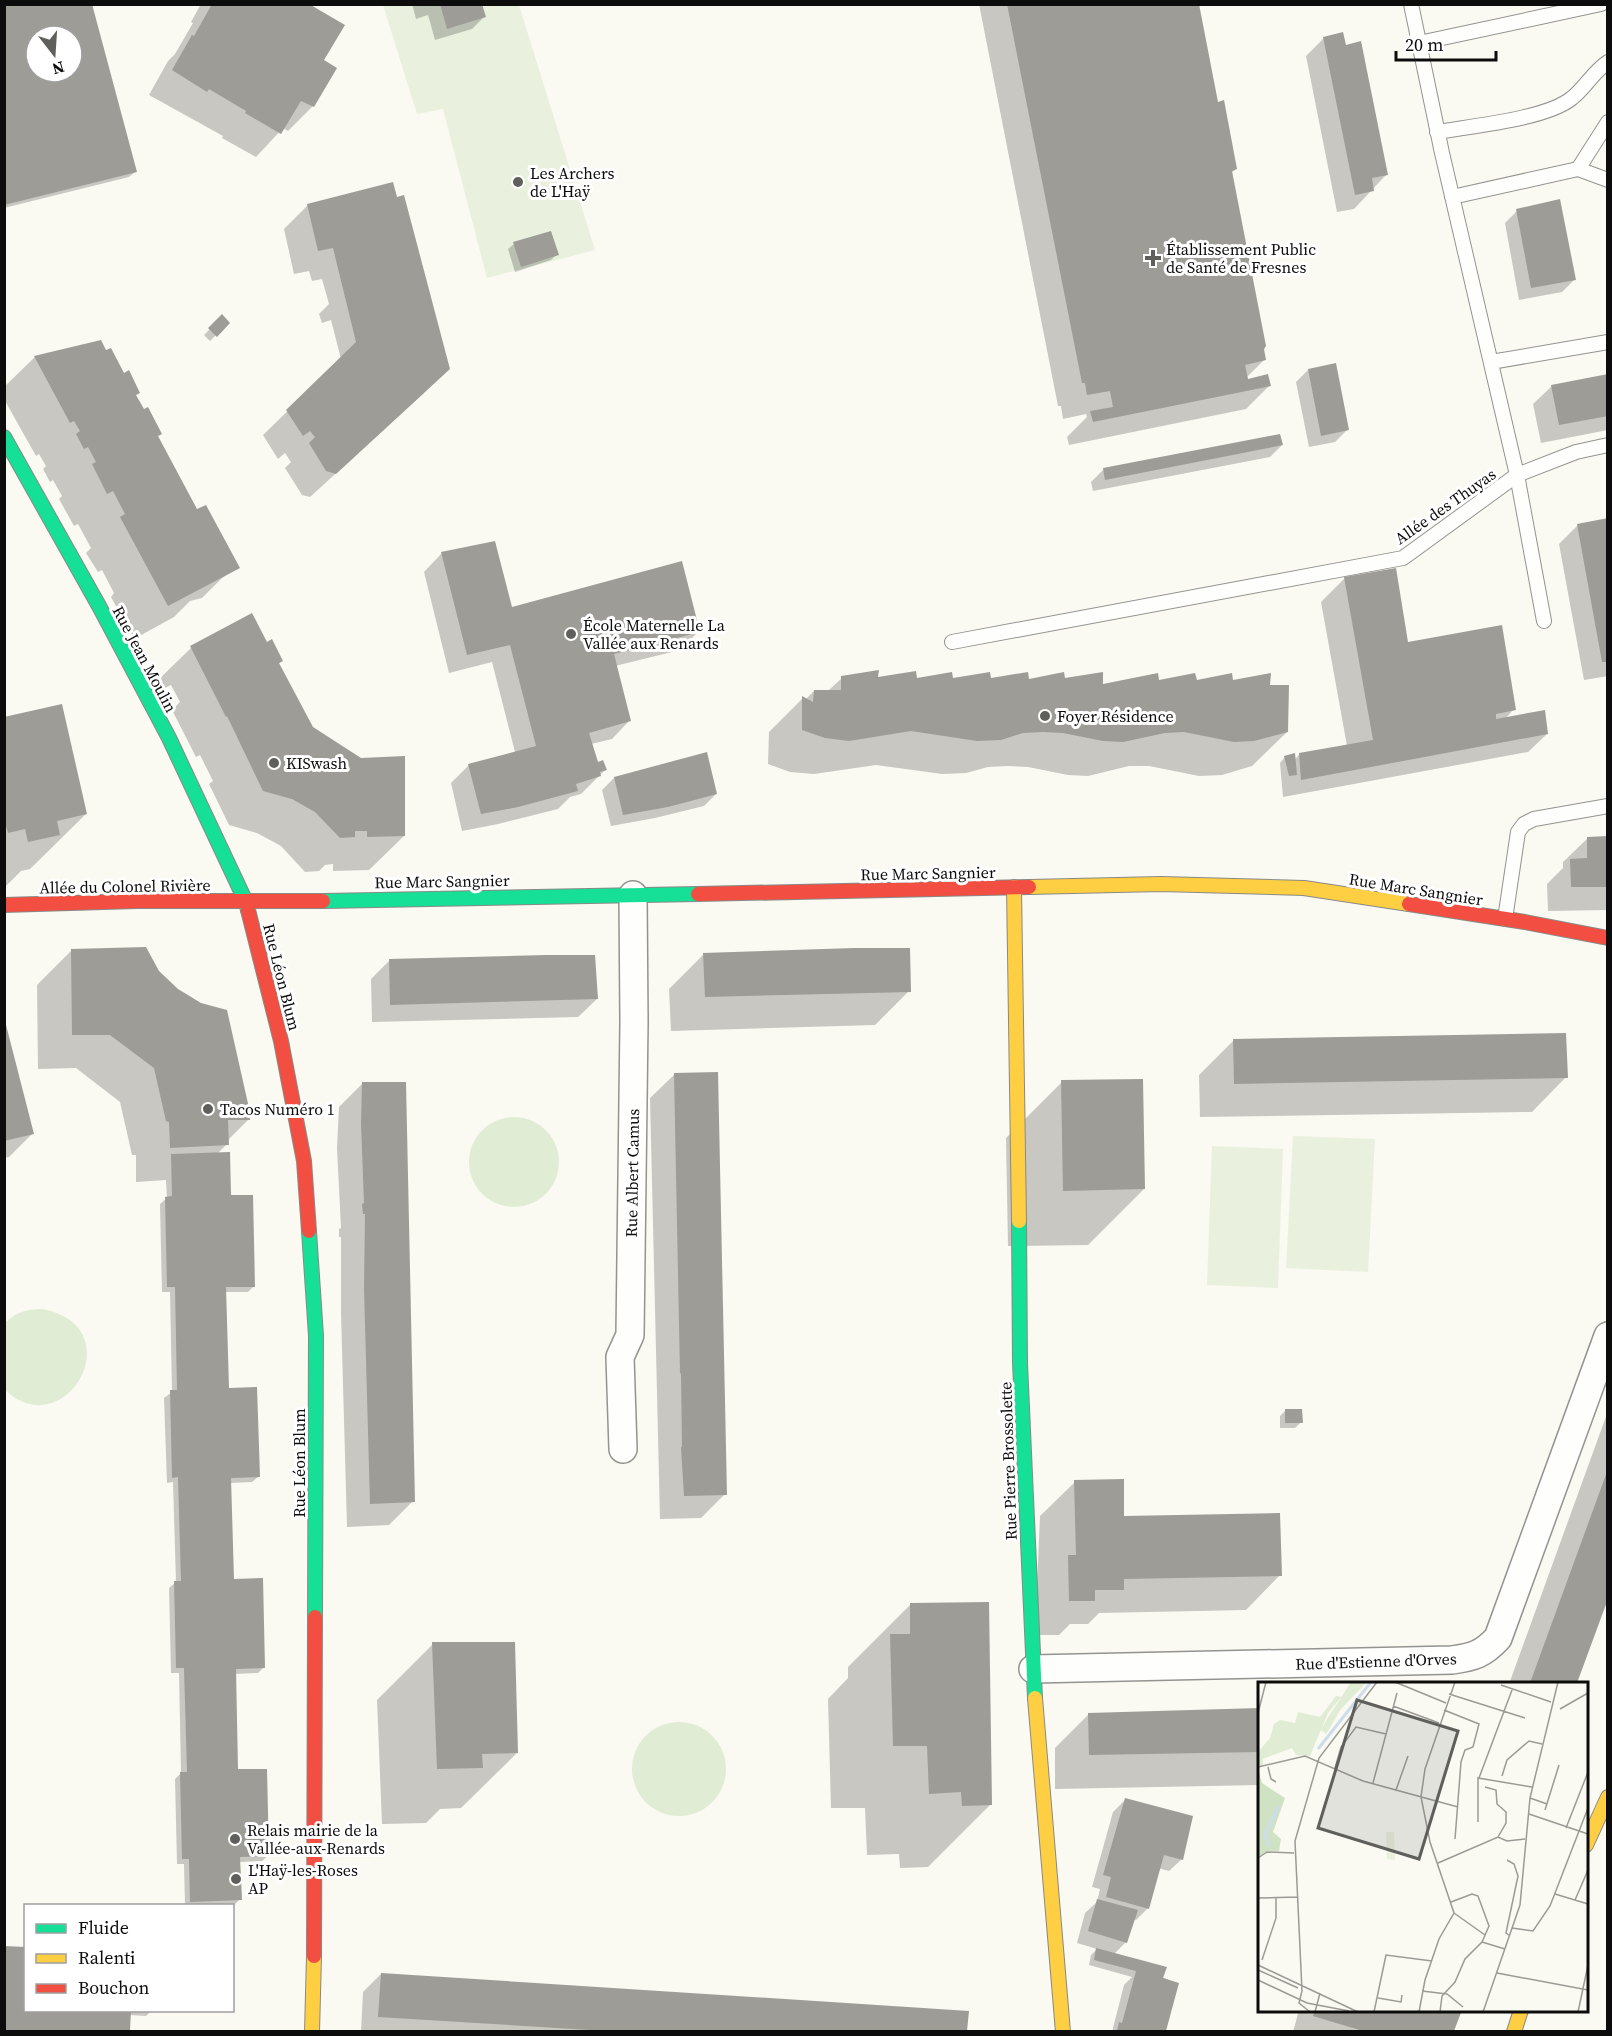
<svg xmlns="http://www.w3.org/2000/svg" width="1612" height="2036" font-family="'Source Serif 4',serif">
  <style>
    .green { fill: #e0edd4 }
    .pitch { fill: #e9f1de }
    .shadow { fill: #0003; fill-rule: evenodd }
    .building { fill: #9d9c97; fill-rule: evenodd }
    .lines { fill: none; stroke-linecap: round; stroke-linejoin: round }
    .lane-casing { stroke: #939390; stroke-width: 16 }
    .street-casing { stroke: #939390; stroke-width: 30 }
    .fast-casing { stroke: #8a8986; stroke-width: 16 }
    .slow-casing { stroke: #8a8986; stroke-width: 16 }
    .jam-casing { stroke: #8a8986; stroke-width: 16 }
    .lane { stroke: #fefefd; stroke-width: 14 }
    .street { stroke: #fefefd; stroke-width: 27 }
    .fast { stroke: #16e098; stroke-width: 14 }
    .slow { stroke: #ffcf43; stroke-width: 14 }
    .jam { stroke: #f24e42; stroke-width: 14 }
    .poi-dot { fill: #5f5f5c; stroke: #fff; stroke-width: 2 }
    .labels { text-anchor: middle; stroke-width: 6; stroke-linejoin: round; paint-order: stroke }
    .poi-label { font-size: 16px; fill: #0c0c0c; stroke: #fff; text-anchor: start }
    .street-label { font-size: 16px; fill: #0c0c0c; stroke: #fff }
    .inset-river { fill: none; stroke: #cde; stroke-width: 3 }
    .inset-road { fill: none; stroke: #9b9a96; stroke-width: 1.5 }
    .view { fill: #5f5f5c; fill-opacity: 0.15; stroke: #5f5f5c; stroke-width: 3 }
    .inset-edge { fill: none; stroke: #0c0c0c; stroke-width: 3 }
  </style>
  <rect width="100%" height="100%" fill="#faf9f2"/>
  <path class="green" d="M469 1162a45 45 0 1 1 90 0a45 45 0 1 1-90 0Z
    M42 1309C134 1326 66 1447 5 1390V1323C16 1312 27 1309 42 1309Z
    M632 1769a47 47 0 1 1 94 0a47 47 0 1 1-94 0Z"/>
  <path class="pitch" d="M383 5H519L595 250 487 278 443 109 417 114Z
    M1293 1136 1375 1139 1368 1272 1286 1268Z
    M1212 1146 1283 1149 1278 1288 1207 1285Z"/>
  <path class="shadow" d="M4 4H91L135 172 129 177 4 208ZM36 36H72V72H36Z
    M201 4H306L322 61 335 68 312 107 288 131 283 128 256 157 222 138 223 136 149 95 168 61 175 54 193 23 191 22Z
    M412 4H480L484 17 472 29 435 40 428 15 416 19Z
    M979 4H1197L1217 103 1236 169 1231 173 1265 359 1246 378 1247 381 1270 385 1246 409 1069 445 1067 437 1087 417 1086 414 1063 419 1061 406H1058Z
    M1324 38 1386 175 1354 209 1337 212 1306 56Z
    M308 205 424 393 310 497 302 495 285 468 291 462 285 453 278 459 263 435 341 359 331 320 322 323 319 314 329 304 322 279 312 281 309 271 294 274 284 229Z
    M1517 211 1574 280 1562 292 1519 300 1505 223Z
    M514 244 557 254 551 260 515 272 508 249Z
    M222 317 228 323 210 341 204 335Z
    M35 357 135 396 196 511 238 567 222 578 202 598 190 601 174 617 134 639 111 597 114 593 102 570 98 572 86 553 91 548 78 524 74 526 59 499 62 496 53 480 50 482 43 469 46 466 39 454 36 456 4 399V387Z
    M1308 370 1347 430 1335 442 1309 447 1296 382Z
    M1608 375V430L1541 443 1533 404 1552 386Z
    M1279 435 1282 445 1270 457 1093 491 1091 482 1103 470Z
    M1608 519V676L1584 680 1559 544 1577 526Z
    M442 553 511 609 698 632 680 650 615 666 630 720 612 739 591 744 597 764 605 770 581 794 570 797 558 809 498 824 462 831 451 783 469 765 515 752 492 662 449 673 424 572Z
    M1345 578 1407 644 1514 709 1505 719 1547 734 1528 752 1283 797 1280 763 1285 757 1294 760 1300 754 1347 746 1321 602Z
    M267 644 282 661 278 664 312 728 404 836 369 870 333 871V864L325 865 319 871 305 872 281 846 257 833 229 825 209 784 213 781 200 755 196 757 172 710 180 702 171 685 161 690 156 682 191 648Z
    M842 678 1064 680 1102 686 1158 681 1232 682 1269 686 1287 732 1252 766 1222 775 1199 776 1149 766H1129L1088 776 1068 775 1028 767 1008 766 988 767 966 773 942 774 876 765 814 774 790 772 768 764 769 732 803 698 806 699 814 691H828Z
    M4 719 86 814 30 869 21 871 4 888Z
    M614 778 716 794 704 806 655 818 611 826 602 790Z
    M1588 838H1608V910L1548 911 1547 884 1563 868V862Z
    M72 950 248 1120 227 1141V1144L217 1154 254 1286 248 1292H225L227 1390 258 1477 252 1482 230 1483 232 1581 264 1667 258 1673 234 1674 237 1771 268 1856 262 1861 239 1862 240 1899 234 1905 185 1906 184 1864H177L175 1779 181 1773 179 1673H171L169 1588 176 1582 173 1482 167 1483 164 1398 172 1392 170 1292H162L160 1204 167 1198 166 1180 136 1182V1155H132L120 1102 76 1068 38 1069 37 985Z
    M703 955 909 991 875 1025 671 1031 669 989Z
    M389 961 597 999 578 1017 372 1022 371 979Z
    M4 1020 33 1133 9 1157 4 1158Z
    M1233 1041 1566 1077 1532 1112 1200 1117 1199 1075Z
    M675 1074 725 1494 701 1518 660 1519 650 1098Z
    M1062 1082 1144 1189 1088 1245 1008 1246 1006 1138Z
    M363 1083 413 1501 389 1525 347 1527 341 1313V1237H339V1229L341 1228 337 1148 339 1107Z
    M1286 1410 1301 1422 1295 1428H1280V1416Z
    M1608 1411V1595L1575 1684H1509Z
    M1075 1482 1123 1517 1280 1575 1246 1610 1099 1613 1088 1624H1070L1059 1635H1035L1040 1516Z
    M911 1604 991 1804 928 1867 900 1868 899 1854 867 1855 865 1808H831L828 1699 848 1678V1667Z
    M433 1644 517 1753 461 1808 440 1809 426 1823 382 1824 377 1700Z
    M1260 1710V1785L1055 1789V1748L1089 1714Z
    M1125 1800 1182 1859 1169 1871 1158 1868 1148 1908 1136 1920 1133 1919 1126 1942 1114 1954 1177 1984 1165 2032H1112L1124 1985 1132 1977 1089 1965 1091 1955 1097 1949 1077 1943 1085 1913 1097 1902 1100 1889 1092 1887 1113 1812Z
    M4 1948 26 2010H152L146 2016 130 2015 129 2032H4Z
    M381 1974 968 2012 966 2032H361L363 1992Z
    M1299 2010H1460L1453 2032H1293Z"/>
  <path class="building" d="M4 4H92L137 172 4 205ZM36 36H72V72H36Z
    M212 4H309L345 25 324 60 337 68 314 107 301 101 281 134 245 113 246 111 209 89 207 92 172 70 192 35 194 36Z
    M440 4H482L486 17 447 29Z
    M1007 4H1199L1218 102 1224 100 1237 169 1232 171 1266 346 1264 349 1266 360 1245 365 1248 379 1268 374 1271 386 1093 422 1090 411 1113 407 1110 391 1087 395 1085 383H1082Z
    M1343 32 1346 45 1361 41 1388 175 1372 178 1374 191 1355 195 1323 37Z
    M393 182 397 197 404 195 450 369 336 474 326 471 309 443 315 437 310 431 303 436 286 410 356 342 333 248 318 251 307 204Z
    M1560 199 1576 280 1531 288 1516 209Z
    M551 231 559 255 521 267 513 242Z
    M222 314 230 323 217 337 208 328Z
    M101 340 106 350 111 348 124 373 129 370 140 393 136 395 144 409 148 407 162 434 158 436 197 509 206 505 240 568 168 606 120 517 125 514 113 491 107 494 92 464 96 462 88 447 84 449 76 434 80 431 74 421 70 423 34 356Z
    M1336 363 1349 430 1321 436 1308 369Z
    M1608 374V416L1559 425 1551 385Z
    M1280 434 1283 445 1105 480 1103 468Z
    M1608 518V662H1602L1577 524Z
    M495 541 512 607 682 561 700 632 614 654 631 721 589 733 598 762 603 760 607 770 600 772 601 776 576 784 578 791 518 807 481 814 468 764 536 746 510 645 467 655 441 552Z
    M1396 568 1408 642 1502 625 1516 710 1496 714V719L1545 710 1548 734 1301 780 1299 753 1373 740 1344 577Z
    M252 613 267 642 272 639 283 661 279 663 313 727 361 758 405 756V836L367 837V831H355V837L340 838 315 812 292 799 263 791 227 716 226 717 190 646Z
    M879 670 878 677 916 671 917 678 952 672 953 678 990 672 991 678 1028 672 1029 679 1064 672 1065 678 1103 672V684L1158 673 1159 680 1195 673 1197 680 1232 673 1233 680 1271 673 1270 685H1289L1288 732 1254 741 1234 742 1184 732 1165 733 1123 742 1103 741 1063 733 1043 732 1023 733 1001 740 977 741 911 731 849 741 825 738 802 730V696L813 702 814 690H841V676Z
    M62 704 87 814 57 821 60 835 28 842 25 829 8 833 4 819V717Z
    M707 752 717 794 668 807 623 815 614 777Z
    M1295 753 1297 775 1289 776 1284 756Z
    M1608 836V887H1571L1570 859 1587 858V837Z
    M146 947 159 971 178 989 201 1003 227 1010 249 1108 250 1120H228L229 1145 170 1148 169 1122 166 1121 154 1068 110 1035H72L71 949Z
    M854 948H910L911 992 705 997 703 953Z
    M545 955H595L598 999 390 1005 389 959Z
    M4 1017 34 1134 4 1141Z
    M1566 1033 1568 1078 1234 1084 1233 1039Z
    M718 1072 727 1495 684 1496 681 1448 682 1446 681 1374 680 1373 674 1073Z
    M1143 1079 1145 1189 1063 1191 1061 1080Z
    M362 1082H406L415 1502 370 1504 364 1288 365 1214H363L362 1204 364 1203 361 1123Z
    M230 1152 231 1195H253L255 1287H226L229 1388 257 1387 260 1477 231 1478 234 1579 263 1578 265 1668 236 1669 238 1769H267L269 1856 240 1857 242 1900 190 1902 189 1859H182L180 1772H187L184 1668H176L174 1581H181L178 1477 172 1478 170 1390H177L175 1287H167L165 1197 172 1196 171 1154Z
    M1285 1409H1302L1303 1423H1285Z
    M1608 1469V1599L1577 1683H1530Z
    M1124 1479V1516L1280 1513 1282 1576 1124 1579V1590H1095V1601H1069L1068 1555H1076L1074 1480Z
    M989 1602 992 1805 962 1806 961 1792 929 1794 927 1746H893L890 1634H910V1603Z
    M432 1642H515L518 1753 482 1754 483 1768 437 1769Z
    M1260 1708V1752L1089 1755 1088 1713Z
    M1125 1798 1193 1816 1183 1860 1164 1855 1149 1909 1106 1897 1111 1877 1103 1875Z
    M1097 1899 1138 1910 1127 1943 1088 1931Z
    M4 1946 26 1947V2010H131L130 2031H4Z
    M1096 1948 1167 1967 1163 1978 1179 1983 1166 2031H1117L1119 2022 1122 2023 1136 1971 1094 1960Z
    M381 1973 969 2011 967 2031H606L378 2017Z
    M1315 2010H1462L1454 2031H1363L1313 2016Z"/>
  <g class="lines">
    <defs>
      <path id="lane" d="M1419 43 1601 4
        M1608 122 1578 169 1608 180
        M1437 132C1471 126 1547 119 1572 98 1585 88 1593 72 1608 62
        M1452 197 1578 169
        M1491 362 1608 342
        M1544 621 1517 475 1576 452 1608 445
        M952 642 1403 558 1517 475 1442 153 1411 4
        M1505 919 1518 832 1524 824 1534 819 1608 806"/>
      <path id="street" d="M623 1449 620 1357 630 1335 634 1022 633 895
        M1033 1669 1452 1660C1474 1657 1483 1654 1498 1638L1608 1336"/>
      <path id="fast" d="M4 437 99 606 169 738 246 902 248 910
        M323 901 698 894
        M1019 1221 1020 1363 1035 1698
        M309 1231 316 1336 315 1617"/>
      <path id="slow" d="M1014 887 1019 1221
        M1029 887 1161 884 1304 888 1409 904
        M1035 1698 1063 2032
        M1586 1845 1608 1797
        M312 2032 314 1956
        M1514 2032 1521 2010"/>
      <path id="jam" d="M698 894 1029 887
        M1409 904 1525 922 1608 938
        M4 905 137 901H323
        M248 910 281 1041 304 1161 309 1231
        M314 1956 315 1617"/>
    </defs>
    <use href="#lane" class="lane-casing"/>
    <use href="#street" class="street-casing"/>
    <use href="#fast" class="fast-casing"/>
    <use href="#slow" class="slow-casing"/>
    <use href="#jam" class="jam-casing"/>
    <use href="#lane" class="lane"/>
    <use href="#street" class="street"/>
    <use href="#fast" class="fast"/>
    <use href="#slow" class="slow"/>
    <use href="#jam" class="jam"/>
  </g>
  <g class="poi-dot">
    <circle cx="518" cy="182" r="6"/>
    <path d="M1150 249h6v6h6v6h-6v6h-6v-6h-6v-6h6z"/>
    <circle cx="571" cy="634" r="6"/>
    <circle cx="1045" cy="716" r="6"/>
    <circle cx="274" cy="763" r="6"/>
    <circle cx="208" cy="1109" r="6"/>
    <circle cx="235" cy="1839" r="6"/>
    <circle cx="236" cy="1879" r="6"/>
  </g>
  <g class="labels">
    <g class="poi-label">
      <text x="530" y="179">Les Archers<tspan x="530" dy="18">de L'Haÿ</tspan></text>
      <text x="1166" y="255">Établissement Public<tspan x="1166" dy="18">de Santé de Fresnes</tspan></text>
      <text x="583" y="631">École Maternelle La<tspan x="583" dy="18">Vallée aux Renards</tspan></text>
      <text x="1057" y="722">Foyer Résidence</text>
      <text x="286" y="769">KISwash</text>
      <text x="220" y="1115">Tacos Numéro 1</text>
      <text x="247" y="1836">Relais mairie de la<tspan x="247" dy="18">Vallée-aux-Renards</tspan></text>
      <text x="248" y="1876">L'Haÿ-les-Roses<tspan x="248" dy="18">AP</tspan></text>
    </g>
    <g class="street-label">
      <text transform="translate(1445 506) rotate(-35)" y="6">Allée des Thuyas</text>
      <text transform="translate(145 659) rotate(62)" y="6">Rue Jean Moulin</text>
      <text transform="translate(928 873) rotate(-1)" y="6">Rue Marc Sangnier</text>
      <text transform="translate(442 881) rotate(-1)" y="6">Rue Marc Sangnier</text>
      <text transform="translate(125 886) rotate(-1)" y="6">Allée du Colonel Rivière</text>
      <text transform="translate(1416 889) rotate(9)" y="6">Rue Marc Sangnier</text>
      <text transform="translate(282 977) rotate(76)" y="6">Rue Léon Blum</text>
      <text transform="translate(632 1173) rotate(-89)" y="6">Rue Albert Camus</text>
      <text transform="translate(1008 1461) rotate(-92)" y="6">Rue Pierre Brossolette</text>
      <text transform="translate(299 1463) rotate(-90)" y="6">Rue Léon Blum</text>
      <text transform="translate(1376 1661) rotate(-2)" y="6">Rue d'Estienne d'Orves</text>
    </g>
  </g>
  <g transform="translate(1258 1682)">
    <rect width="330" height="330" fill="#faf9f2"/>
    <path d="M93 0H109L83 27 68 52 63 48 69 37ZM78 14 83 15 70 31 52 74 38 73 34 66 5 77V84L0 83V70L12 56 16 42 22 38 37 41 40 30 62 35Z" fill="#e0edd4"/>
    <path d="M0 87 4 101 27 116 15 150 23 157 21 169H9L0 175Z" fill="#cfe3c4"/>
    <path d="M128 150H136L137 178 129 177Z" fill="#e9f1de"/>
    <path class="inset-river" d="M60 67 113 0M11 164 7 152 20 125"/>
    <path class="inset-road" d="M137 0 188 21M243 3 293 20M191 12 267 36M135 24 181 41M302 27 330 11M186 28 221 42 215 65 207 68 203 80 197 157M0 31 8 0M0 85 47 74 105 99 200 125M10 85 13 97 18 100M77 86 83 65 98 45 128 52M244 94 249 78 271 59 284 62M221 96 254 8M115 101 139 11M227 105 238 108 239 122 248 130V141L240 155M138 108 150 74M272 116 289 122M287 128 301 83M271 132 330 152M220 140V96L274 105M308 146 330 90M0 176 9 170 36 171M249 178 256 182 260 194 248 251 252 254M180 181 240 155 249 159 267 157M297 212 330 222M0 216 39 215M317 218 330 188M196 231 227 253M254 246 275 249 292 224 330 126M224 260 247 267M4 278 18 236V215M0 283 100 330M0 288 40 306M239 291 330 308M0 298 49 321 91 329M164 309 189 312 205 325M120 316 143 320 144 313M52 330 41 321 44 309 37 159 61 76 119 0M57 330 62 311M116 330 128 273 174 279M161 330 167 298 181 257 196 231 172 160 163 115 167 87 197 0M182 330 184 314 197 300 207 277 224 260 231 244 220 214 214 212 193 220M225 330 262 223 272 116 300 0M320 330 330 283"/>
    <path class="view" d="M99 18 200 49 161 177 60 146Z"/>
    <rect width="330" height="330" class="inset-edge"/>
  </g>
  <rect width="1612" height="2036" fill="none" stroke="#0c0c0c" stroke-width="12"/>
  <rect x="24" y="1904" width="210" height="108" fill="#ffffff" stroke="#9e9e9e" stroke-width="1.5"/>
  <rect x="36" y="1924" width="30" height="9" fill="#16e098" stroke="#9e9e9e" stroke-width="1.5"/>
  <text x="78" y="1934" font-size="18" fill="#0c0c0c">Fluide</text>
  <rect x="36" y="1954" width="30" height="9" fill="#ffcf43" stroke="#9e9e9e" stroke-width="1.5"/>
  <text x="78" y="1964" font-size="18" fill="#0c0c0c">Ralenti</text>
  <rect x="36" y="1984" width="30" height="9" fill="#f24e42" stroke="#9e9e9e" stroke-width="1.5"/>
  <text x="78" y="1994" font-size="18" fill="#0c0c0c">Bouchon</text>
  <g transform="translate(54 54) rotate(163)"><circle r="28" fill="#ffffff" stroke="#9e9e9e" stroke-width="1.5"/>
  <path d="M0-4.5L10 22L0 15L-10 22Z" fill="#5f5f5c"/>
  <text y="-9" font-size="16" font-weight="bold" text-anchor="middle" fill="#0c0c0c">N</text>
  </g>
  <path d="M1396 51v9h100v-9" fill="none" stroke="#0c0c0c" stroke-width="3"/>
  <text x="1405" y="51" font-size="18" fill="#0c0c0c" stroke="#ffffff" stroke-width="4.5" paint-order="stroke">20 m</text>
</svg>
